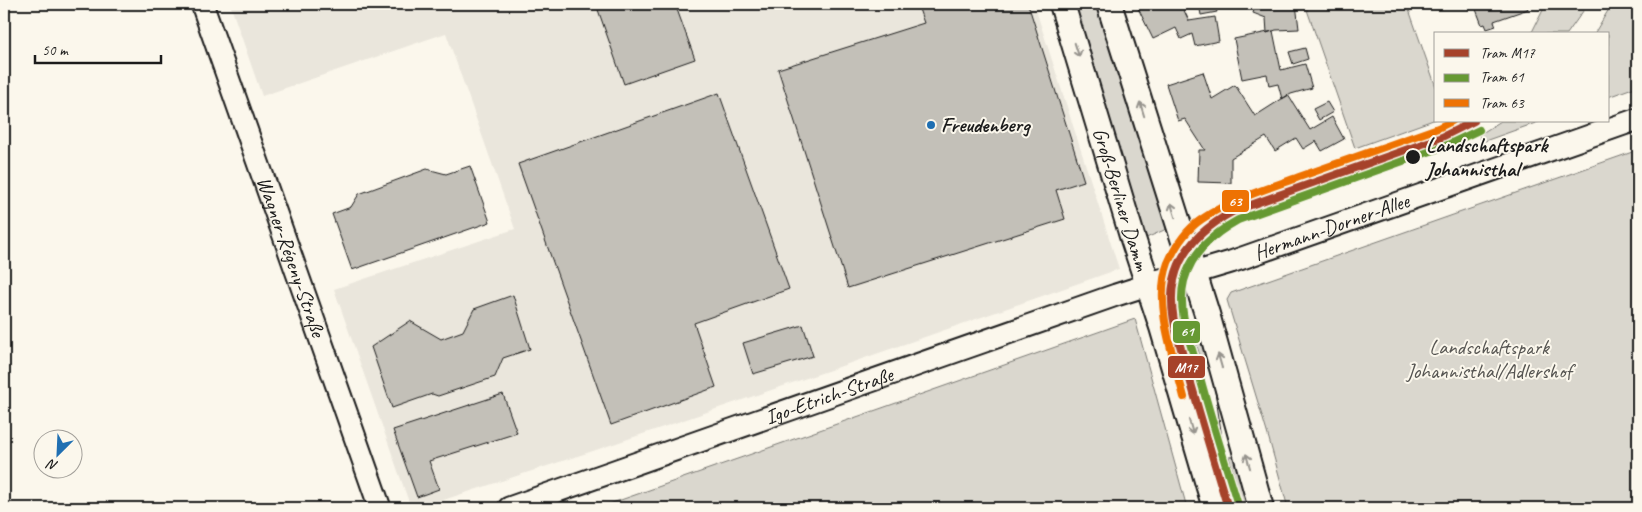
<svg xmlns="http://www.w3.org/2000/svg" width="1642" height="512" font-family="Caveat,sans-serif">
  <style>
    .built { fill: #eae6dc }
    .green { fill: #dad7ce; stroke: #7b7a75 }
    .building { fill: #c3c0b8; stroke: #1c1c1c }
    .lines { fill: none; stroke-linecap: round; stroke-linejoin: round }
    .tertiary-casing { stroke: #1c1c1c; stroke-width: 25 }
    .secondary-casing { stroke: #1c1c1c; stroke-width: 28 }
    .tertiary { stroke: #fbf7ec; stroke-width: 21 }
    .secondary { stroke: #fbf7ec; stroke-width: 24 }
    .tram { stroke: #1c1c1c; stroke-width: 1 }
    .tram-1-casing { stroke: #fbf7ec; stroke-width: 11 }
    .tram-2-casing { stroke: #fbf7ec; stroke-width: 11 }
    .tram-3-casing { stroke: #fbf7ec; stroke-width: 11 }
    .tram-1 { stroke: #a6422a; stroke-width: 8 }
    .tram-2 { stroke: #693; stroke-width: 8 }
    .tram-3 { stroke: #ee7203; stroke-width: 8 }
    .oneway { stroke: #97948e }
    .poi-dot { fill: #1f6fb2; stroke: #fbf7ec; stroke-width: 2 }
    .stop-dot { fill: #1c1c1c; stroke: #fbf7ec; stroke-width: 2 }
    .labels { text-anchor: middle; stroke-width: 4; stroke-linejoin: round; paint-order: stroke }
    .poi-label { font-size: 21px; font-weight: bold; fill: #1c1c1c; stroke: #fbf7ec; text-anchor: start }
    .stop-label { font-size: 21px; font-weight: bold; fill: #1c1c1c; stroke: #fbf7ec; text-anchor: start }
    .street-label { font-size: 21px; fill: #1c1c1c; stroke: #fbf7ec }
    .park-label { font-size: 21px; fill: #555451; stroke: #fbf7ec }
    .line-badge { stroke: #fbf7ec; stroke-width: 2 }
    .badge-label { font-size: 14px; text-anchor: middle; font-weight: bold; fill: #fff }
  </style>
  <rect width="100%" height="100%" fill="#fbf7ec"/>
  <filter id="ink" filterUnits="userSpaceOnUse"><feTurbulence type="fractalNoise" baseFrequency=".02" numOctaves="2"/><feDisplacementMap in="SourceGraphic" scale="10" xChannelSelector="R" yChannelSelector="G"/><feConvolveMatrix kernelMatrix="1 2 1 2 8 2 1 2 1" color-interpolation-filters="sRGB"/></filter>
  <g filter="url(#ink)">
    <path class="built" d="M230 4H1034L1119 269 836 368 593 451 419 508H411L334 289 515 229 446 33 262 96Z"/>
    <path class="green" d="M1069 4H1101L1171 227 1144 239Z
      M1305 4H1407L1436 87V119L1355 148Z
      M1546 4H1588L1567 34H1531Z
      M1612 4H1637L1638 7V86L1608 97V34H1594Z
      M1501 121H1541L1482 142 1479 135Z
      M1638 150V508H1288L1269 439 1227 300 1231 293Z
      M1135 319 1187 508H598Z
      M1200 323 1213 366 1204 369 1191 326Z
      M1238 455 1253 508H1222L1209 463 1219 460 1233 498 1240 496 1229 457Z"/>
    <path class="building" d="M596 4H675L695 59 624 84Z
      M936 4H981L982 5 987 4H1028L1084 181 1056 190 1065 219 848 288 778 69 924 23 919 9Z
      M1136 4H1181L1189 21 1215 17 1219 41 1195 46 1192 34 1181 39 1176 28 1153 39Z
      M1199 4H1215L1217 12 1201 15Z
      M1256 4H1272L1271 6 1296 4 1299 29 1276 30 1267 33 1266 18 1253 13Z
      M1474 4H1526L1528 9 1494 21 1496 26 1487 29 1485 24 1482 25Z
      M1273 31 1281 70 1305 64 1312 88 1291 94 1282 99 1278 84 1269 86 1267 74 1242 79 1234 39Z
      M1305 48 1308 59 1293 64 1289 52Z
      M1203 72 1212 99 1235 85 1255 116 1288 95 1310 130 1332 117 1344 139 1322 151 1316 141 1303 149 1296 138 1275 151 1266 137 1231 158V183L1198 182 1199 150H1205L1185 119 1178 121 1166 84Z
      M719 93 789 289 694 323 716 387 611 425 518 164Z
      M1327 102 1333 112 1319 120 1313 109Z
      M470 166 490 222 352 270 332 214 351 207 359 194 427 169 446 174Z
      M513 295 530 349 503 358 495 377 438 396 432 394 392 408 371 347 410 321 441 339 463 331 474 309Z
      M803 325 813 356 753 374 743 343Z
      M503 394 517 433 429 461 439 489 417 497 393 430Z"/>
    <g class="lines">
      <defs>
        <g id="tertiary">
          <path id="s1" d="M202 4 380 508"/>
          <path id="s2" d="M1194 273 1231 262 1638 119"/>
          <path id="s3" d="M509 508 1116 295 1147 285"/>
        </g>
        <g id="secondary">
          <path id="s4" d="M1062 4 1132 236 1162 327 1215 508"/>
          <path d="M1109 4 1207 314 1261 508"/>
          <path d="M1147 285 1194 273"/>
        </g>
      </defs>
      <use href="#tertiary" class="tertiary-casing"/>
      <use href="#secondary" class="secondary-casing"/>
      <use href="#tertiary" class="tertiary"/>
      <use href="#secondary" class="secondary"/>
      <path class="tram" d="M1215 391 1226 464 1239 508
        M1194 394 1220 450"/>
      <defs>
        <path id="tram-1" d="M1228 508C1214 462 1200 416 1187 369 1179 341 1167 310 1174 280 1181 247 1206 226 1234 211L1442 137 1474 121"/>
        <path id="tram-2" d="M1238 505C1224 459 1209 413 1197 366 1189 339 1177 309 1184 281 1192 252 1213 234 1238 220L1445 146 1479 130"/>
        <path id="tram-3" d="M1184 397C1174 358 1153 303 1168 263 1175 247 1187 229 1202 219 1232 199 1266 189 1299 177 1345 161 1392 144 1438 128L1452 121"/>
      </defs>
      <use href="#tram-1" class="tram-1-casing"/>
      <use href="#tram-2" class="tram-2-casing"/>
      <use href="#tram-3" class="tram-3-casing"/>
      <use href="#tram-1" class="tram-1"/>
      <use href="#tram-2" class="tram-2"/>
      <use href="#tram-3" class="tram-3"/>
    </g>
    <defs><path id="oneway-shaft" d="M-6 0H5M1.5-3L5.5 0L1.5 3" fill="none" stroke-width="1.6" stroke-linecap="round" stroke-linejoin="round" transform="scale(1.25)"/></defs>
    <g class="oneway">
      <use href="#oneway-shaft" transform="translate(1077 50) rotate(72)"/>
      <use href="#oneway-shaft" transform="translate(1142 109) rotate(-107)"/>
      <use href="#oneway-shaft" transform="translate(1173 210) rotate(-107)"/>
      <use href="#oneway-shaft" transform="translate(1220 361) rotate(-106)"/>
      <use href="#oneway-shaft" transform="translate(1191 427) rotate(74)"/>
      <use href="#oneway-shaft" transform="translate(1248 461) rotate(-106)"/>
    </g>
  </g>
  <circle class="poi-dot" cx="931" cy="125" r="5"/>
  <circle class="stop-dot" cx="1413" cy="157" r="8"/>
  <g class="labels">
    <g class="poi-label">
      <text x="941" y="132">Freudenberg</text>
    </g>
    <g class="stop-label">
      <text x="1426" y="152">Landschaftspark<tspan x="1426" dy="24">Johannisthal</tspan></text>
    </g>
    <g class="street-label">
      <text dy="7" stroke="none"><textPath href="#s4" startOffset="204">Groß-Berliner Damm</textPath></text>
      <text dy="7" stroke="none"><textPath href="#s2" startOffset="145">Hermann-Dorner-Allee</textPath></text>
      <text dy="7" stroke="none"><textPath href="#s1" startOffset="268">Wagner-Régeny-Straße</textPath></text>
      <text dy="7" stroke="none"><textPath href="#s3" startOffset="339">Igo-Etrich-Straße</textPath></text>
    </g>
    <g class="park-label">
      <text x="1489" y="354">Landschaftspark<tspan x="1489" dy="24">Johannisthal/Adlershof</tspan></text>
    </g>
  </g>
  <g class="line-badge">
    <rect x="1221" y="189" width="29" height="24" rx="5" fill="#ee7203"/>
    <rect x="1172" y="320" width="29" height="24" rx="5" fill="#693"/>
    <rect x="1167" y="355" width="39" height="24" rx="5" fill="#a6422a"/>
  </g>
  <g class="badge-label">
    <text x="1235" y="206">63</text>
    <text x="1187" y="336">61</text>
    <text x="1186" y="372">M17</text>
  </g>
  <rect width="1642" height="512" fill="none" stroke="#fbf7ec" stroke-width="20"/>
  <rect x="10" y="10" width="1622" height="492" fill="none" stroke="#1c1c1c" stroke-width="2" filter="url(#ink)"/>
  <rect x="1434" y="32" width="175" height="90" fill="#fbf7ec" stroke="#a29f99"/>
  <rect x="1444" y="49" width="25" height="8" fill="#a6422a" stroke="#a29f99"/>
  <text x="1480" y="58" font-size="15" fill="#1c1c1c">Tram M17</text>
  <rect x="1444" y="74" width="25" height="8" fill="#669933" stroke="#a29f99"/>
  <text x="1480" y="82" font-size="15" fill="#1c1c1c">Tram 61</text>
  <rect x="1444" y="99" width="25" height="8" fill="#ee7203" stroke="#a29f99"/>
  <text x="1480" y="108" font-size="15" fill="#1c1c1c">Tram 63</text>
  <g transform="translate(58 454) rotate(204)"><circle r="24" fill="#fbf7ec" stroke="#a29f99"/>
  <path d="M0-4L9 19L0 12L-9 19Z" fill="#1f6fb2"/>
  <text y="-8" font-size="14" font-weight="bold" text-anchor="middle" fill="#1c1c1c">N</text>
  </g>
  <path d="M35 55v8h126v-8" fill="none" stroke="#1c1c1c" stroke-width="2.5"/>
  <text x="42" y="55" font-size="15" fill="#1c1c1c" stroke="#fbf7ec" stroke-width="4" paint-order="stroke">50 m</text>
</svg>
